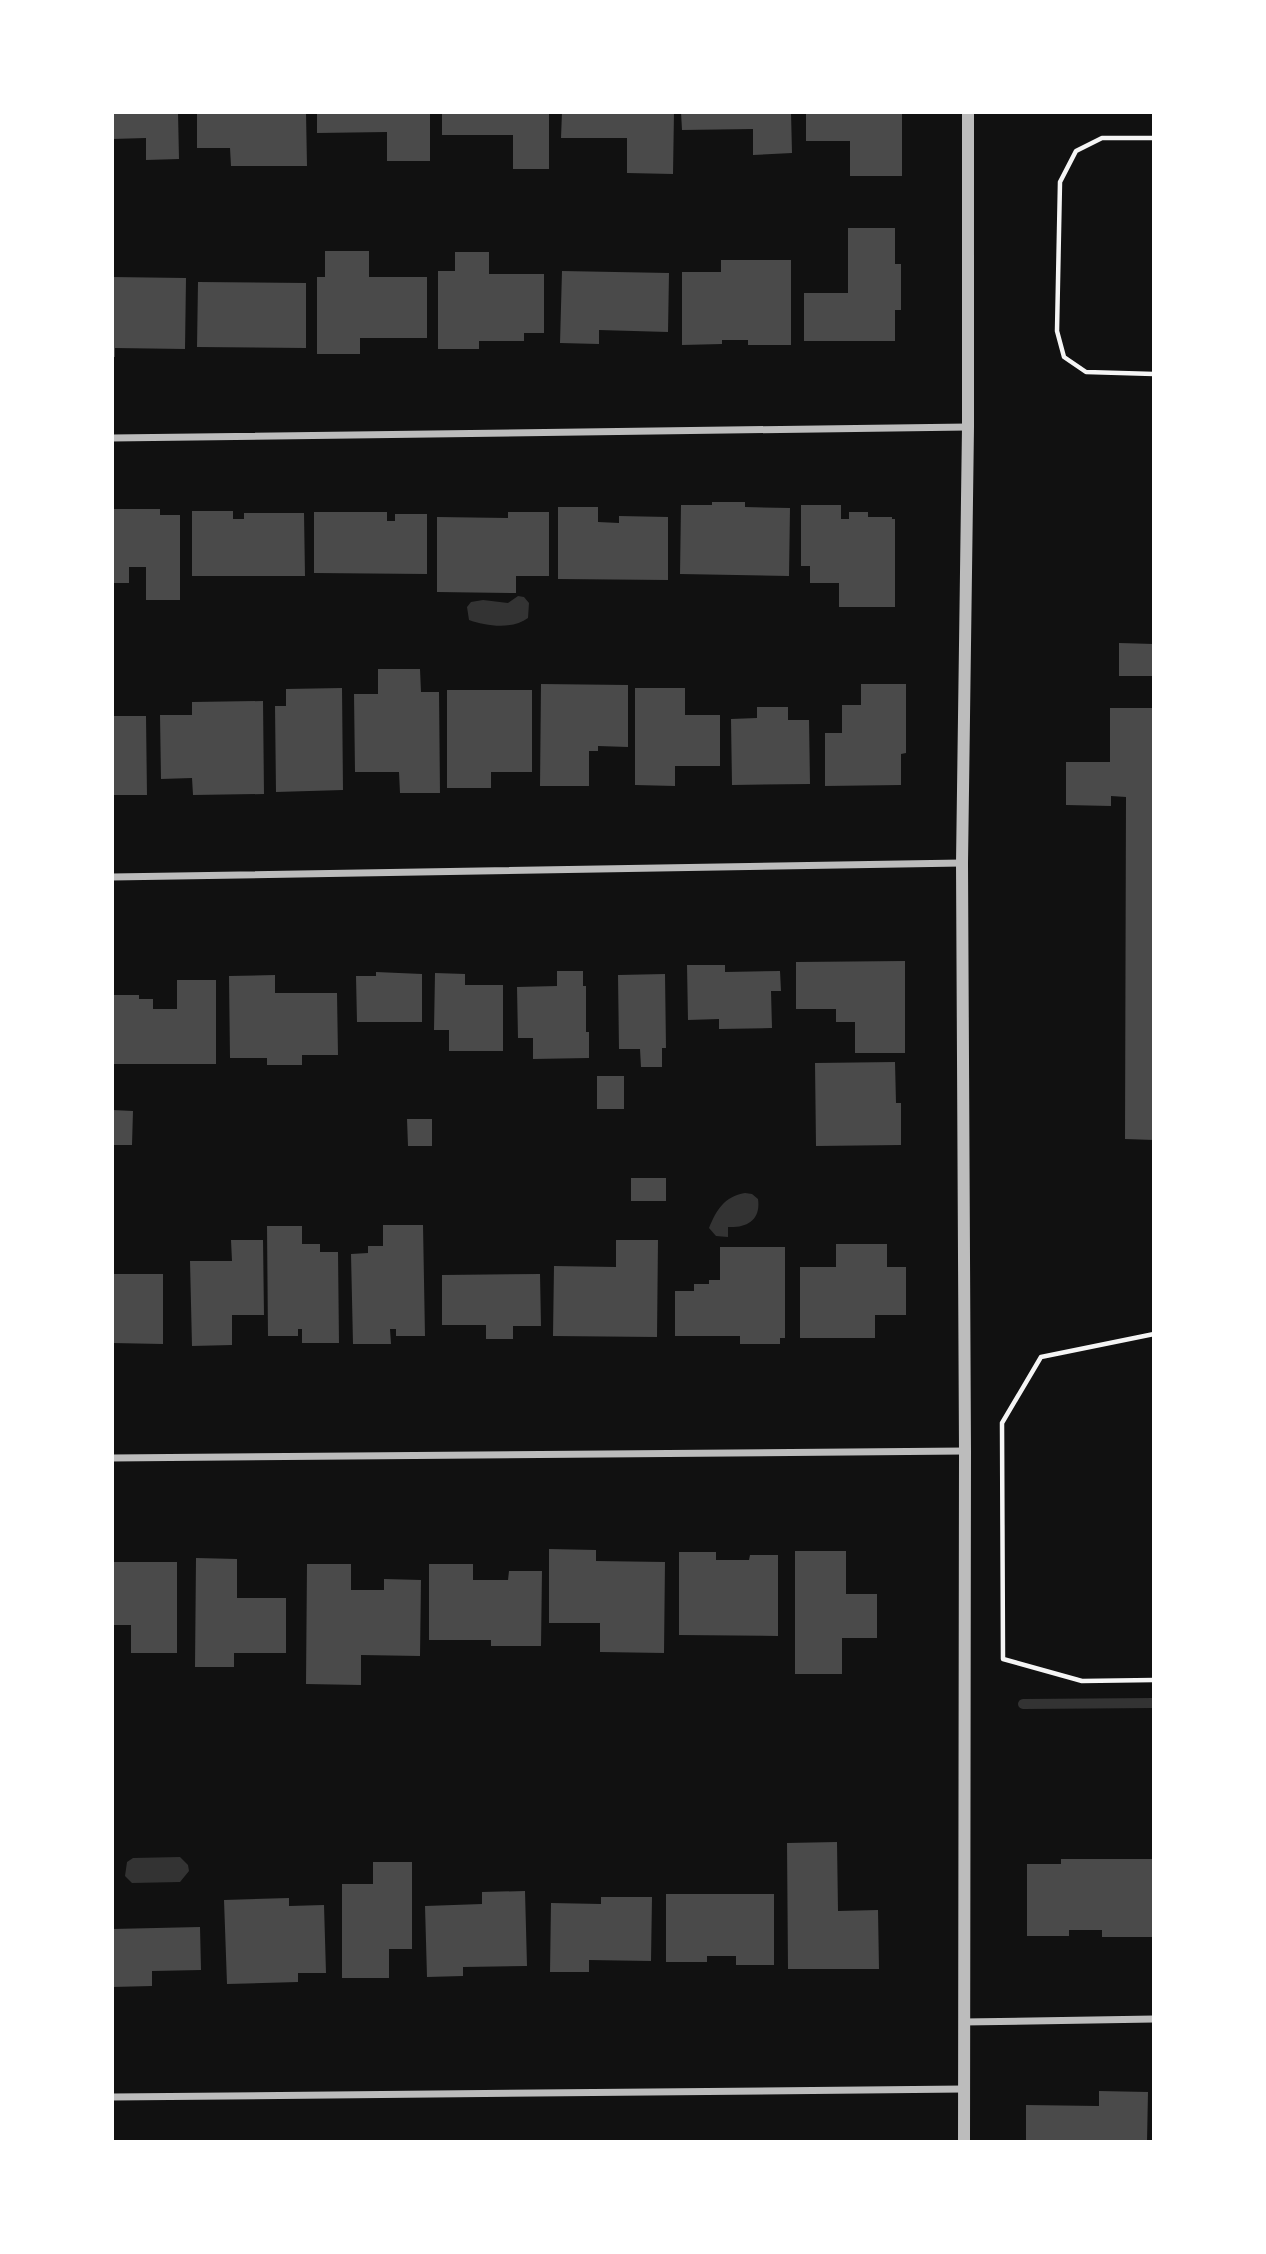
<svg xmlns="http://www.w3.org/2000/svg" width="1266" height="2254" font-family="'Archivo Narrow',sans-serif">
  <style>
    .water { fill: #333 }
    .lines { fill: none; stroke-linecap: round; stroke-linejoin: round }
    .stream { stroke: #333; stroke-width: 10 }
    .building { fill: #4a4a4a }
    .path { stroke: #f5f5f5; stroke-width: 4.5 }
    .minor { stroke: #bcbcbc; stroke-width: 7 }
    .tertiary { stroke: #bcbcbc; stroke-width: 12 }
  </style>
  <rect width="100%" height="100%" fill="#111"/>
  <path class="water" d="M518 596 524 597 529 603 528 618C512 630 486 626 469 620L467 607 471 602 483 600 508 603Z
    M745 1193 752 1194 758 1199C761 1220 747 1228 728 1227V1237L716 1236 709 1228C717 1209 724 1197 745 1193Z
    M180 1857 188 1865 189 1871 180 1882 132 1883 125 1876 127 1862 133 1858Z"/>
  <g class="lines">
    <path class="stream" d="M1023 1704 1154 1703"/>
  </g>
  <path class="building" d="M112 112H178L179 159 146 160V138L112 139Z
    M197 112H306L307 166H231L230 148H197Z
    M317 112H430V161H387V132L317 133Z
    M442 112H549V169H513V135H442Z
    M562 112H674L673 174 627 173V138H561Z
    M681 112H791L792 153 753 155V129L682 130Z
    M806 112H902V176H850V141H806Z
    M848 228H895V264H901V310H895V341H804V293H848Z
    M325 251H369V277H427V338H360V354H317V277H325Z
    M455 252H489V274H544V333H524V341H479V349H438V271H455Z
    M721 260H791V345H748V340H722V344L682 345V272H721Z
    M562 271 669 273 668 332 599 330V344L560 343Z
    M112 277 186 278 185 349 115 348V357H112Z
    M198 282 306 283V348L197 347Z
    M712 502H745V507L790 508 789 576 680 574 681 505H712Z
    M801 505H841V519H849V512H868V517H892V519H895V607H839V583H810V566H801Z
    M558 507H598V522L619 523V516L668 517V580L558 579Z
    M112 509H160V515H180V600H146V567H129V583H112Z
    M192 511H233V519H244V513H304L305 576H192Z
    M314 512H387V521H395V514H427V574L314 573Z
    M508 512H549V576H516V593L437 592V517L508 518Z
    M1119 643 1154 644V676H1119Z
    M378 669H420L421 692H439L440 793H400L399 772H355L354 694H378Z
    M541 684 628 685V747L598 746V751H589V786H540Z
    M861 684H906V753L901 754V785L825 786V733H842V705H861Z
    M342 688 343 790 276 792 275 706H286V689Z
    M635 688H685V715H720V766H675V786L635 785Z
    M447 690H532V772H491V788H447Z
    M263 701 264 794 193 795 192 778 161 779 160 715H192V702Z
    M757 707H788V720H809L810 784 732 785 731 719 757 718Z
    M1110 708H1154V1140L1125 1139 1126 797 1111 796V806L1066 805V762H1110Z
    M112 716H146L147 795H112Z
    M905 961V1053H855V1022H836V1009H796V962Z
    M687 965H725V972L780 971 781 991H771L772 1028 719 1029V1019L688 1020Z
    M557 971H583V986H586V1032H589V1058L533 1059V1038H518L517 987 557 986Z
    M376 972 422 974V1022H357L356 976H376Z
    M435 973 465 974V985H503V1051H449V1030H434Z
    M665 974 666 1048H662V1067H641L640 1049H619L618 975Z
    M275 975V993H337L338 1055H302V1065H267V1058H230L229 976Z
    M177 980H216V1064H114V995H139V999H153V1009H177Z
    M895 1062 896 1103H901V1145L816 1146 815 1063Z
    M597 1076H624V1109H597Z
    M112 1110 133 1111 132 1145H112Z
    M407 1119H432V1146H408Z
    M631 1178H666V1201H631Z
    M383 1225H423L425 1336H396V1329H390L391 1344H353L351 1254 368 1253V1246H383Z
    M267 1226H302V1244H320V1252H338L339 1343H302V1329H298V1336H268Z
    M231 1240H263L264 1315H232V1345L192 1346 190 1261H232Z
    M616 1240H658L657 1337 553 1336 554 1266 616 1267Z
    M836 1244H887V1267H906V1315H875V1338H800V1267H836Z
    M720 1247H785V1338H780V1344H740V1336H675V1291H694V1284H709V1280H720Z
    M112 1274H163V1344L112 1343Z
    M540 1274 541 1326H513V1339H486V1325H442V1275Z
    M549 1549 596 1550V1561L665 1562 664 1653 600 1652V1623H549Z
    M795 1551H846V1594H877V1638H842V1674H795Z
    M679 1552H716V1560H749L750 1555H778V1636L679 1635Z
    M196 1558 237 1559V1598H286V1653H234V1667H195Z
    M112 1562H177V1653H131V1625H112Z
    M307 1564H351V1590H384V1579L421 1580 420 1656 361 1655V1685L306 1684Z
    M429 1564H473V1580H508L509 1571H542L541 1646H491V1640H429Z
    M837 1842 838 1911 878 1910 879 1969H788L787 1843Z
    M1061 1859H1154V1937H1102V1930H1069V1936H1027V1864H1061Z
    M373 1862H412V1949H389V1978H342V1884H373Z
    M525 1891 527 1966 463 1967V1976L427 1977 425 1906 482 1904V1892Z
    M666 1894H774V1965H736V1956H707V1962H666Z
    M601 1897H652L651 1961 589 1960V1972H550L551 1903 601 1904Z
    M289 1898V1906L324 1905 326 1973H298V1982L227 1984 224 1900Z
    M200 1927 201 1970 152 1971V1986L112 1987V1929Z
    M1099 2091 1148 2092 1147 2142H1026V2105L1099 2106Z"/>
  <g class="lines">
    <path class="path" d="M1154 138H1102L1076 151 1060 182 1057 331 1064 357 1086 372 1154 374
      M1154 1334 1041 1357 1002 1423 1003 1659 1082 1681 1154 1680"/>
    <path class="minor" d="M112 438 968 427
      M112 877 962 863
      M112 1458 965 1451
      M963 2022 1154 2019
      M112 2097 964 2089"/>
    <path class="tertiary" d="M964 2142 965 1451 962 863 968 427V112"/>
  </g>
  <rect width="1266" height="2254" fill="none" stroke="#ffffff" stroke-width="228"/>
</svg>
